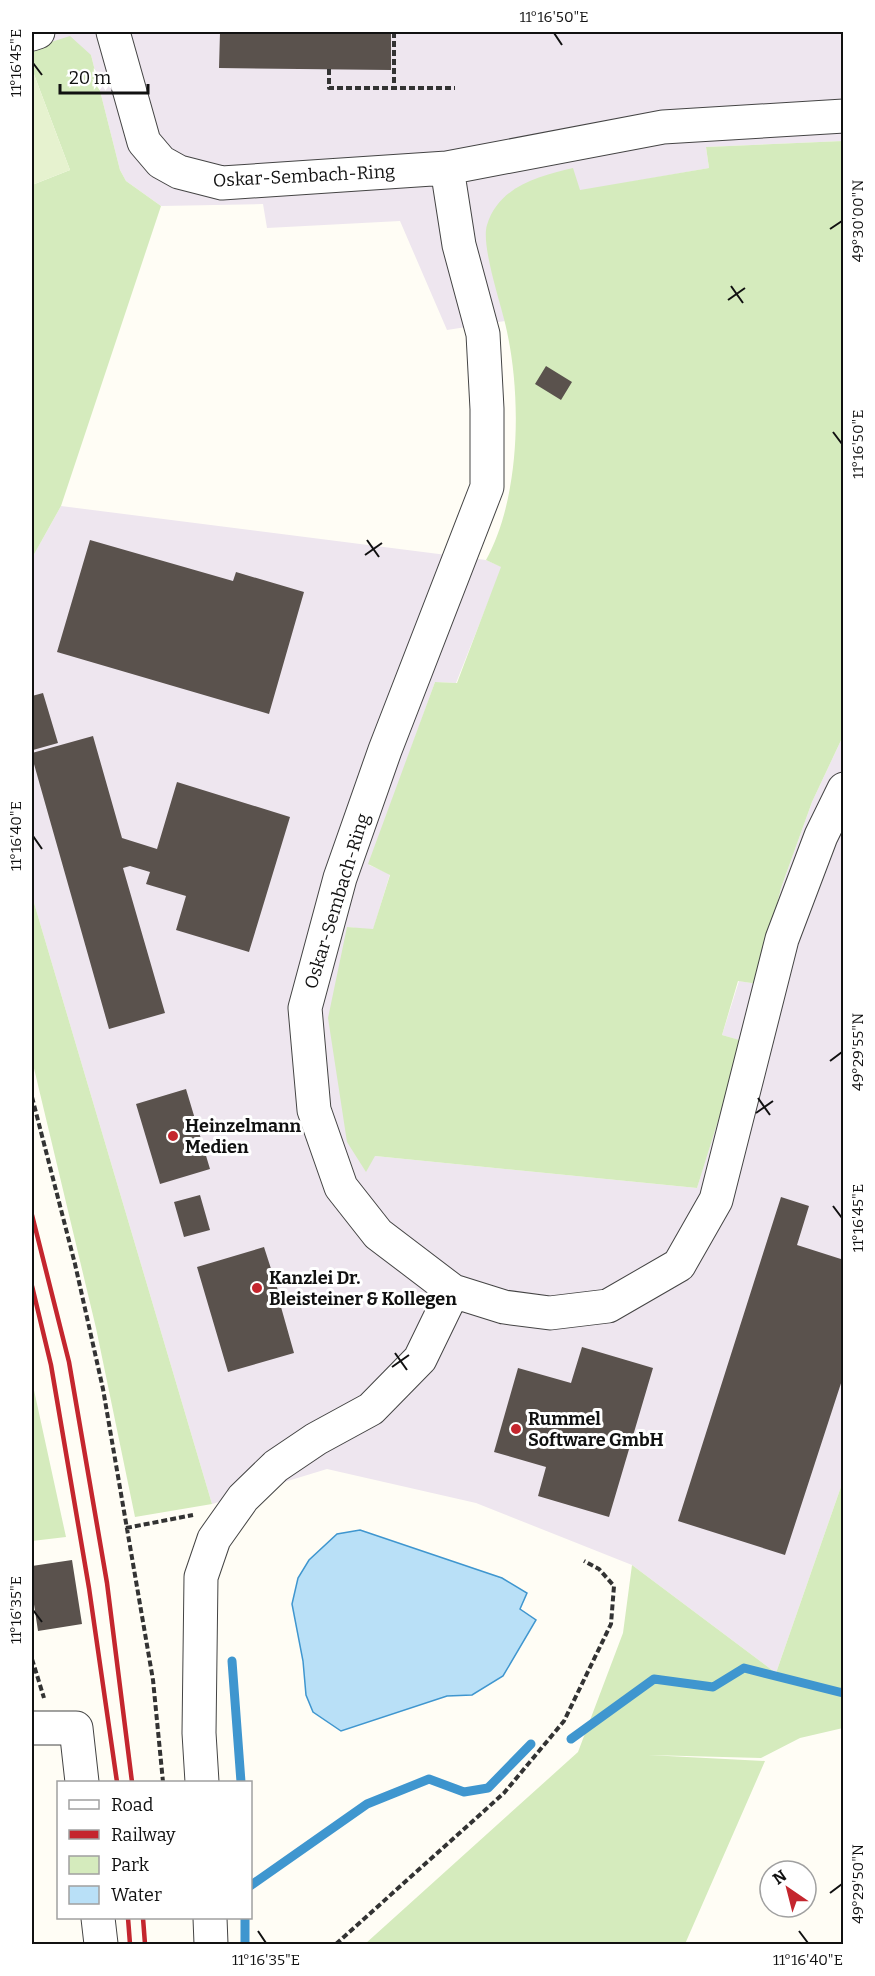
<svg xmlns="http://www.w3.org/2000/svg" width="875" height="1976" font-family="Bitter,serif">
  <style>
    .industrial { fill: #eee6ef }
    .green { fill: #d5ebbd }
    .pitch { fill: #e6f2cf }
    .water { fill: #b9e0f7; stroke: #3f96cf; stroke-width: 1.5 }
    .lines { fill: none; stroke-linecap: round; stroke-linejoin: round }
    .stream { stroke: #3f96cf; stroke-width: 9 }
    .building { fill: #5a524d }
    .minor-casing { stroke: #444; stroke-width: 35 }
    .path { stroke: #333; stroke-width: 4; stroke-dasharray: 6 3; stroke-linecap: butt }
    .minor { stroke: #fff; stroke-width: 33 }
    .rail { stroke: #c4262e; stroke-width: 4.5 }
    .ticks { fill: none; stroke: #111; stroke-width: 2 }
    .poi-dot { fill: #c4262e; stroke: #fff; stroke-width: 2 }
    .labels { text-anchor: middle; stroke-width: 6; stroke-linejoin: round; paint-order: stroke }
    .street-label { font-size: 18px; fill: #111; stroke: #fff }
    .poi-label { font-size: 18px; font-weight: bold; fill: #111; stroke: #fff; text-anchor: start }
    .neatline { fill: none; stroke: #111; stroke-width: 2 }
    .ticks-label { font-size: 15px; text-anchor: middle; fill: #111 }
  </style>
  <rect width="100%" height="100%" fill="#fffdf5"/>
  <path class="industrial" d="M32 32H843V141L706 147 709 168 580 191 490 262 505 321 447 330 400 221 267 228 263 204 161 206 126 181 120 170 91 55 32 48Z
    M61 506 486 560 502 567 456 683 435 682 369 865 390 874 373 930 347 927 375 1156 697 1188 742 1041 722 1035 739 981 758 984 781 888 812 802 843 736V1481L776 1673 632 1565 476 1503 327 1469 212 1504 32 896V558Z"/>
  <path class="green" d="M70 36 91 55 120 170 126 181 161 206 61 506 32 558V185L70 170 32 69V48Z
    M843 141V736L812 802 781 888 758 984 738 981 722 1035 743 1041 697 1188 375 1156 366 1172 347 1142 328 1018 347 927 373 929 390 875 368 864 435 682 457 683 501 567 486 560C522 495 522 388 504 319 499 298 481 244 487 225 499 186 539 176 573 168L580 190 709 168 706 147Z
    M32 896 212 1504 135 1517 96 1328 32 1060Z
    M32 1381 66 1537 32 1541Z
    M843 1481V1728L800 1738 761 1758 648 1755 765 1761 685 1944H365L578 1752 623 1633 632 1565 776 1673Z"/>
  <path class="pitch" d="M32 69 70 170 32 185Z"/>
  <path class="water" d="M360 1530 502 1578 527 1593 520 1609 536 1620 503 1676 472 1695 447 1696 341 1731 313 1712 306 1695 303 1661 292 1604 298 1578 309 1560 337 1534Z"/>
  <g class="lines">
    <path class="stream" d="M232 1661 241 1782
      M571 1739 654 1679 713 1687 744 1668 843 1693 844 1691
      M250 1886 367 1804 429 1779 464 1792 488 1788 531 1744
      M245 1918V1944"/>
  </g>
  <path class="building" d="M220 32H391V70L219 68Z
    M546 366 572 382 561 400 535 384Z
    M90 540 233 581 236 572 304 592 269 714 57 652Z
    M43 693 58 743 33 750 32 696Z
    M93 736 122 838 157 849 177 782 290 817 249 952 176 930 186 896 146 884 150 872 130 866 123 868 165 1013 109 1029 32 757V753Z
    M186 1089 210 1169 160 1184 136 1104Z
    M200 1195 210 1230 184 1237 174 1202Z
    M781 1197 809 1206 797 1245 844 1260V1374L785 1555 678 1521Z
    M264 1247 283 1306 281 1307 294 1353 228 1372 197 1267Z
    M582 1347 653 1368 609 1517 538 1496 546 1467 494 1452 518 1368 571 1383Z
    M72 1560 82 1624 38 1631 32 1591V1566Z"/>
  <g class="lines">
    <defs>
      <path id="minor" d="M113 32 144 142 161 162 179 172 222 183 447 168 663 127 844 116
        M32 34 38 32
        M447 168 459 245 483 334 487 409V487L385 750 340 878 305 1008 314 1110 341 1187 378 1234 453 1291 504 1307 550 1313 608 1306 679 1265 716 1200 782 939 821 836 844 789
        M32 1728H76L82 1782
        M202 1782 199 1733 201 1577 214 1539 243 1498 276 1466 316 1439 371 1409 420 1359 453 1291
        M98 1918 101 1944
        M210 1918 211 1944"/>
    </defs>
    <use href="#minor" class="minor-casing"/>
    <path class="path" d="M394 32V88
      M329 69V88H455
      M32 1097 75 1264 103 1389 153 1680 163 1782
      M126 1528 193 1515
      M32 1659 44 1698
      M336 1944 504 1793 564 1721 611 1624 614 1586 599 1569 584 1561"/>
    <use href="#minor" class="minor"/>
    <path class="rail" d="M32 1215 69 1362 107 1583 132 1782
      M32 1286 51 1365 89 1588 117 1782
      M128 1918 130 1944
      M143 1918 145 1944"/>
  </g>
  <path class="ticks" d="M554 33 562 45M33 63 42 75M830 229 842 221M731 286 743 303M728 300 745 288M833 432 842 444M367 540 379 557M365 555 382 543M33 836 42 849M830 1061 842 1052M758 1098 770 1115M756 1113 773 1101M833 1206 842 1218M395 1353 407 1370M392 1367 409 1355M33 1610 42 1622M830 1893 842 1884M258 1931 266 1943M799 1931 808 1943"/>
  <g class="poi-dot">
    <circle cx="173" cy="1136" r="6"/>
    <circle cx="257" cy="1288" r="6"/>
    <circle cx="516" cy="1429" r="6"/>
  </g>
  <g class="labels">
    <g class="street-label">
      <text transform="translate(304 176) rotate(-3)" y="6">Oskar-Sembach-Ring</text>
      <text transform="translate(337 901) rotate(-73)" y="6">Oskar-Sembach-Ring</text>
    </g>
    <g class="poi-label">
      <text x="185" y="1132">Heinzelmann<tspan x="185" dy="21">Medien</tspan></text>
      <text x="269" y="1284">Kanzlei Dr.<tspan x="269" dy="21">Bleisteiner &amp; Kollegen</tspan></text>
      <text x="528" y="1425">Rummel<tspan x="528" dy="21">Software GmbH</tspan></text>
    </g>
  </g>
  <rect width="875" height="1976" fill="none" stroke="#ffffff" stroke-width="66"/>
  <rect x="57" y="1781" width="195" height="138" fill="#ffffff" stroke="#a0a0a0" stroke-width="1.5"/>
  <rect x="69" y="1800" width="30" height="9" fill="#ffffff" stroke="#a0a0a0" stroke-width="1.5"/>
  <text x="111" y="1811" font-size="18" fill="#111111">Road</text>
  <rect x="69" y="1830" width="30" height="9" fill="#c4262e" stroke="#a0a0a0" stroke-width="1.5"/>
  <text x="111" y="1841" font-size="18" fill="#111111">Railway</text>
  <rect x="69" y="1856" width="30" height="18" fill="#d5ebbd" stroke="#a0a0a0" stroke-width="1.5"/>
  <text x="111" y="1871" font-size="18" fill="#111111">Park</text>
  <rect x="69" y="1886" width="30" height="18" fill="#b9e0f7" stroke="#a0a0a0" stroke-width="1.5"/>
  <text x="111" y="1901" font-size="18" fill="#111111">Water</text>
  <g transform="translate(788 1889) rotate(325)"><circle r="28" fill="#ffffff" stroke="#a0a0a0" stroke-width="1.5"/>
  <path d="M0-4.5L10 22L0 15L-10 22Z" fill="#c4262e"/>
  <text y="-9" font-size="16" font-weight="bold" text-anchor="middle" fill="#111111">N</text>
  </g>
  <path d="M60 84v9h88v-9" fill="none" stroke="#111111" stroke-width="3"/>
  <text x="69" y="84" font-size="18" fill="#111111" stroke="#ffffff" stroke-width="4.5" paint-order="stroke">20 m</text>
  <rect x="33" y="33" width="809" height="1910" class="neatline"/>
  <g class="ticks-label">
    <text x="554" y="22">11°16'50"E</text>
    <text transform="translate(16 63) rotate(-90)" y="5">11°16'45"E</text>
    <text transform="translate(858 221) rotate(-90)" y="5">49°30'00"N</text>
    <text transform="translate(858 444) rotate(-90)" y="5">11°16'50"E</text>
    <text transform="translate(16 836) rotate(-90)" y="5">11°16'40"E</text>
    <text transform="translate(858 1052) rotate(-90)" y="5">49°29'55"N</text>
    <text transform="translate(858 1218) rotate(-90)" y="5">11°16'45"E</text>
    <text transform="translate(16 1610) rotate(-90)" y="5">11°16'35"E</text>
    <text transform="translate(858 1884) rotate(-90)" y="5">49°29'50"N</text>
    <text x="266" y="1965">11°16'35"E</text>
    <text x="808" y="1965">11°16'40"E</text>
  </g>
</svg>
